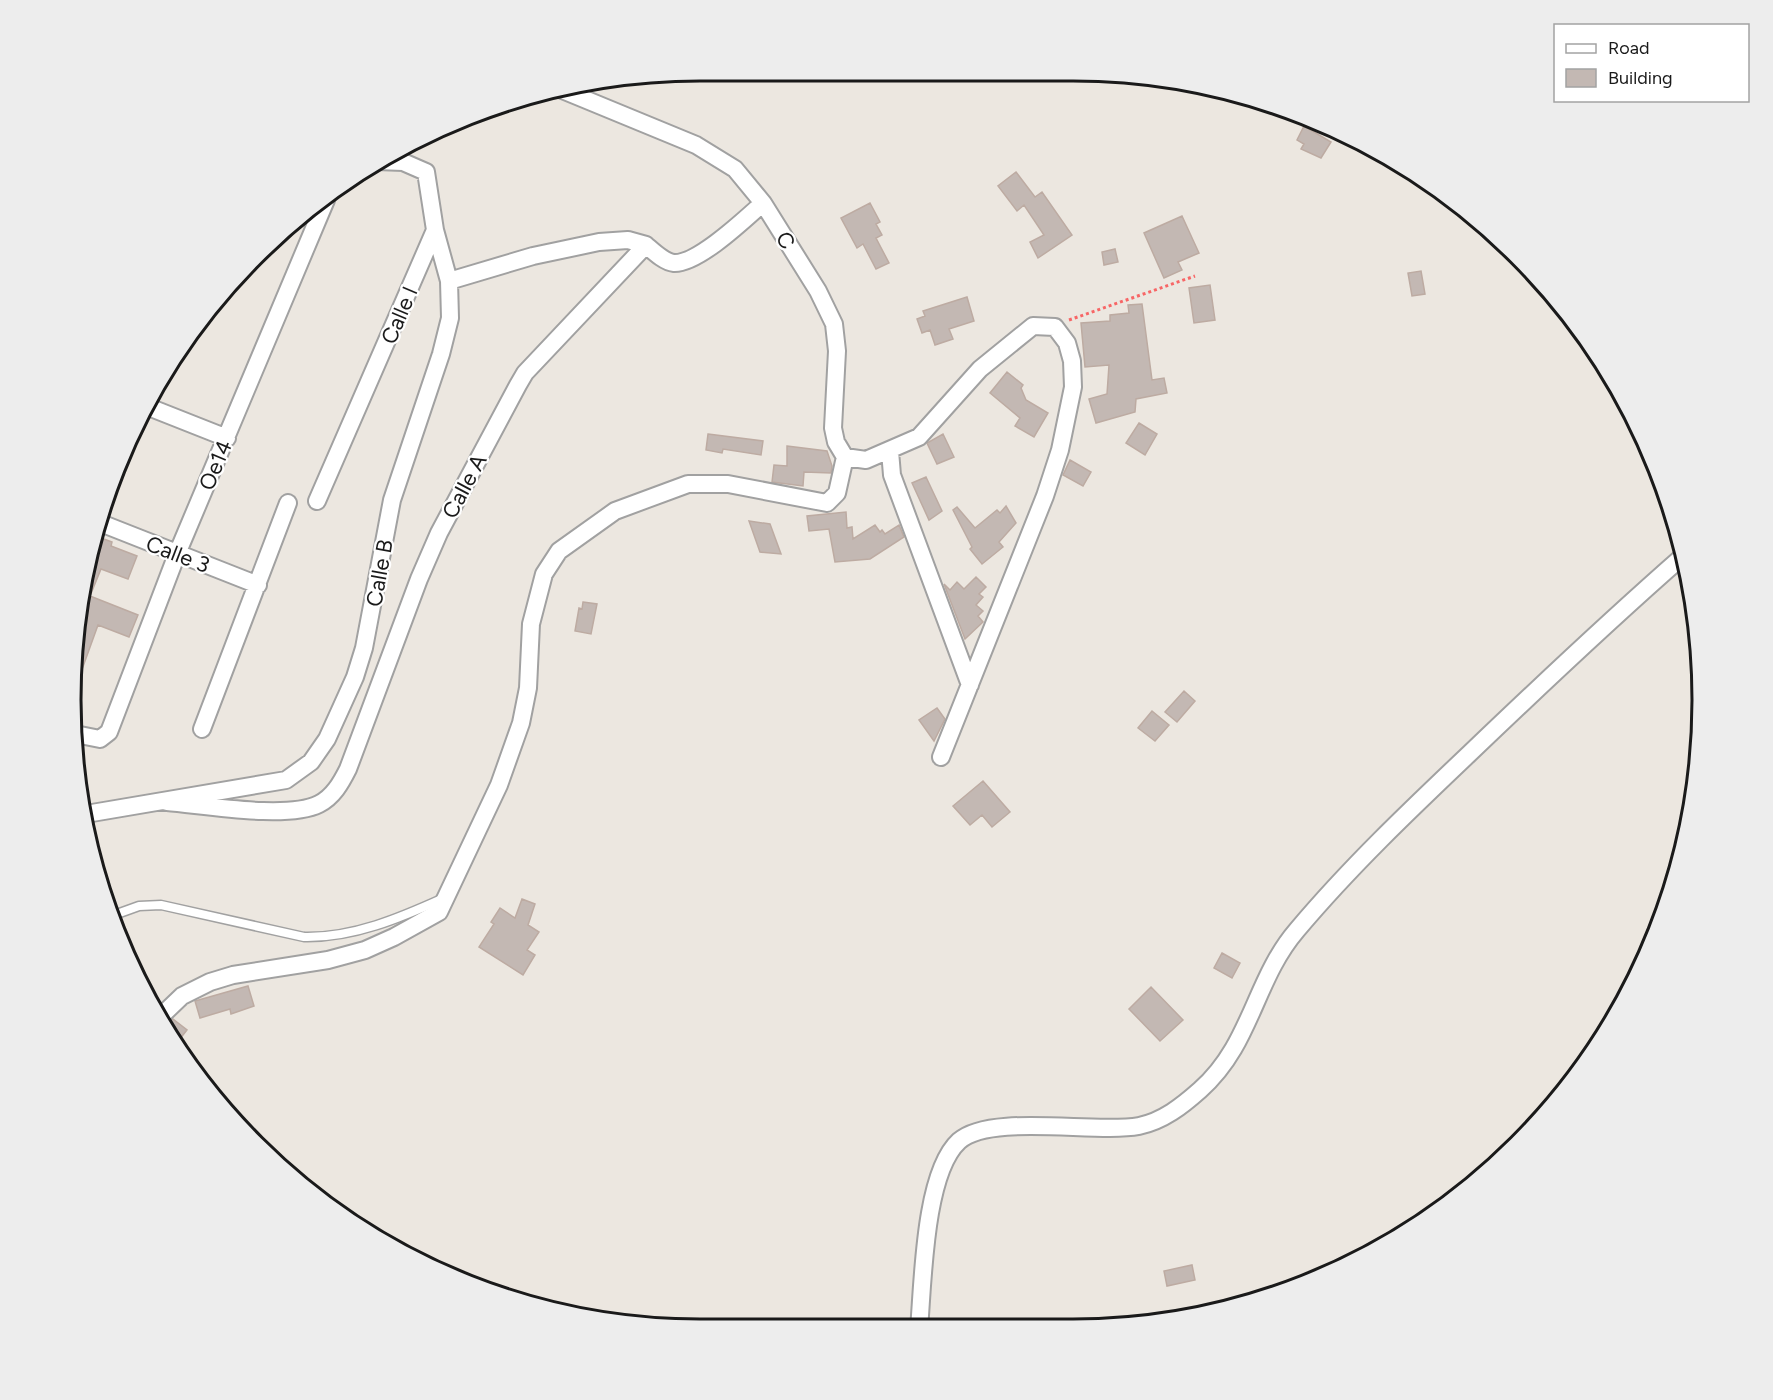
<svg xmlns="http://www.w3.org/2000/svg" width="1773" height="1400" font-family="Figtree,sans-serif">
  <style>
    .building { fill: #c3b8b3; stroke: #bdaba2; stroke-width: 1.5 }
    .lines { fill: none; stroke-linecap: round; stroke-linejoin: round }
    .lane-casing { stroke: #a1a1a1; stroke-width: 11 }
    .street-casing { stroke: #a1a1a1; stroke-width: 20 }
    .path { stroke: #f76666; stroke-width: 3; stroke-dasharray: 3 3; stroke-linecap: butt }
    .lane { stroke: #fff; stroke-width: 8 }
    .street { stroke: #fff; stroke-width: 16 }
    .labels { text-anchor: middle; stroke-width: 4.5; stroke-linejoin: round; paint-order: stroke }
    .street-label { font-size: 22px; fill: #1a1a1a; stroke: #fff }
    .rim { fill: none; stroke: #1a1a1a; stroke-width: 3 }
  </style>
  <rect width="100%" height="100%" fill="#ece7e0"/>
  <path class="building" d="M1304 126 1331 142 1321 158 1301 149 1304 144 1297 140Z
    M1016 172 1035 197 1042 192 1072 235 1038 258 1030 242 1044 235 1024 205 1017 211 998 186Z
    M870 203 880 222 876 224 882 235 876 238 889 263 876 269 863 244 857 248 841 218Z
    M1182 216 1199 253 1178 262 1182 270 1164 278 1144 233Z
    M1115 249 1118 262 1104 265 1102 252Z
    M1421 271 1425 294 1412 296 1408 273Z
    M1210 285 1215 320 1194 323 1189 288Z
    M967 297 974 321 949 329 953 339 935 345 930 330 922 333 917 319 925 316 923 311Z
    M1142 304 1152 380 1164 378 1167 393 1136 399 1135 412 1096 423 1089 399 1107 394 1109 365 1085 367 1081 323 1110 321V315L1129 313 1128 305Z
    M1007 372 1023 385 1021 388 1026 400 1048 413 1034 437 1015 426 1020 418 990 393Z
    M1139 423 1157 434 1145 455 1126 443Z
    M708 434 763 441 761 455 723 449 722 453 706 450Z
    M943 434 954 457 937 464 927 443Z
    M787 446 827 451 832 466 831 473 804 472 803 486 772 482 774 465 787 466Z
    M1070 460 1091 472 1083 486 1063 475Z
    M926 477 942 511 929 520 912 483Z
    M1006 506 1016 523 999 542 1003 547 982 564 970 549 972 547 953 510 957 507 975 528 997 510 1000 513Z
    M846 512 847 528 852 527 853 539 875 525 880 532 882 530 885 534 899 525 904 537 870 559 835 562 829 529 809 531 807 516Z
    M749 521 770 524 781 554 760 552Z
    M93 535 112 542 111 546 137 556 128 579 101 569 90 596 138 615 129 637 98 625 80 675 74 674Z
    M976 577 986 587 979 594 983 597 976 605 983 611 978 616 983 622 965 639 944 584 950 590 957 582 964 589Z
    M583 602 597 604 591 634 575 631 579 608 582 609Z
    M1184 691 1195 701 1177 722 1165 712Z
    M937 708 945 719 934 741 919 720Z
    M1152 711 1169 725 1155 741 1138 728Z
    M983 781 1010 812 992 827 982 815 970 825 953 806Z
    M522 899 535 904 528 925 539 932 527 950 535 955 523 975 479 947 494 924 491 922 500 908 515 918Z
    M1222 953 1240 963 1232 978 1214 968Z
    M248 986 254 1006 231 1014 230 1009 200 1018 195 1001Z
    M1151 987 1183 1020 1160 1041 1129 1009Z
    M173 1019 187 1030 176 1044 164 1027Z
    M1192 1265 1195 1280 1167 1286 1164 1271Z"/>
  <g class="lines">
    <defs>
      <path id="lane" d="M114 915 139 906 161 905 304 937C353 938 400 918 444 898"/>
      <path id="street" d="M560 89 696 145 735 169 763 203 818 291 834 324 837 351 833 428 836 442 845 457 866 460 919 437 980 369 1033 326 1055 327 1067 343 1072 361 1073 387 1060 450 1045 496 941 757
        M646 245C653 251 664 262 674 263 698 264 745 219 763 203
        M146 406 227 438
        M890 451 892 475 970 685
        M317 501 435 230 426 172 403 162 377 161
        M98 522 258 585
        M202 729 288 503
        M75 734 100 739 109 732 177 554 326 200
        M167 802C204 805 287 820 319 804 333 797 341 783 348 769L419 579 439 533 518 385 525 373 646 245 628 240 599 242 533 256 449 281
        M86 814 286 780 311 762 327 739 355 677 364 648 392 500 441 354 450 318 449 281 435 230
        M158 1019 182 996 210 982 233 975 328 960 365 950 394 937 439 912 499 785 521 723 528 688 531 624 544 574 559 551 615 511 688 484H728L827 503 837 493 845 457
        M919 1329C923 1283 924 1173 959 1141 990 1113 1096 1134 1139 1126 1163 1121 1182 1106 1200 1090 1252 1044 1254 980 1297 930 1350 867 1410 810 1470 753 1540 686 1610 620 1683 556"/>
    </defs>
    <use href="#lane" class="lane-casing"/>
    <use href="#street" class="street-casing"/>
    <path class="path" d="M1069 320 1195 276"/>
    <use href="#lane" class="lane"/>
    <use href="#street" class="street"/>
  </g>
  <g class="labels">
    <g class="street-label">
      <text transform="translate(786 240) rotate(58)" y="8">C</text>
      <text transform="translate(399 315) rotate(-67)" y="8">Calle I</text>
      <text transform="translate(215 465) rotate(-67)" y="8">Oe14</text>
      <text transform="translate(464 486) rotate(-62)" y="8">Calle A</text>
      <text transform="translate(178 554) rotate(21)" y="8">Calle 3</text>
      <text transform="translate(379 573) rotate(-80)" y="8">Calle B</text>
    </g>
  </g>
  <path d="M0 0H1773V1400H0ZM700 81H1073A619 619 0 0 1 1692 700V700A619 619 0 0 1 1073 1319H700A619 619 0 0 1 81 700V700A619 619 0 0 1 700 81Z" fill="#ededed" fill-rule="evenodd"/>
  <path class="rim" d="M700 81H1073A619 619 0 0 1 1692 700V700A619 619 0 0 1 1073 1319H700A619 619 0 0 1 81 700V700A619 619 0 0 1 700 81Z"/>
  <rect x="1554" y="24" width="195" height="78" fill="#ffffff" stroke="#a3a3a3" stroke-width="1.5"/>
  <rect x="1566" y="44" width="30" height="9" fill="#ffffff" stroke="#a3a3a3" stroke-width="1.5"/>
  <text x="1608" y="54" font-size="18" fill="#1a1a1a">Road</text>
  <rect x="1566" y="69" width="30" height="18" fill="#c3b8b3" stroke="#a3a3a3" stroke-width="1.5"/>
  <text x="1608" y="84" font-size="18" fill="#1a1a1a">Building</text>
</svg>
